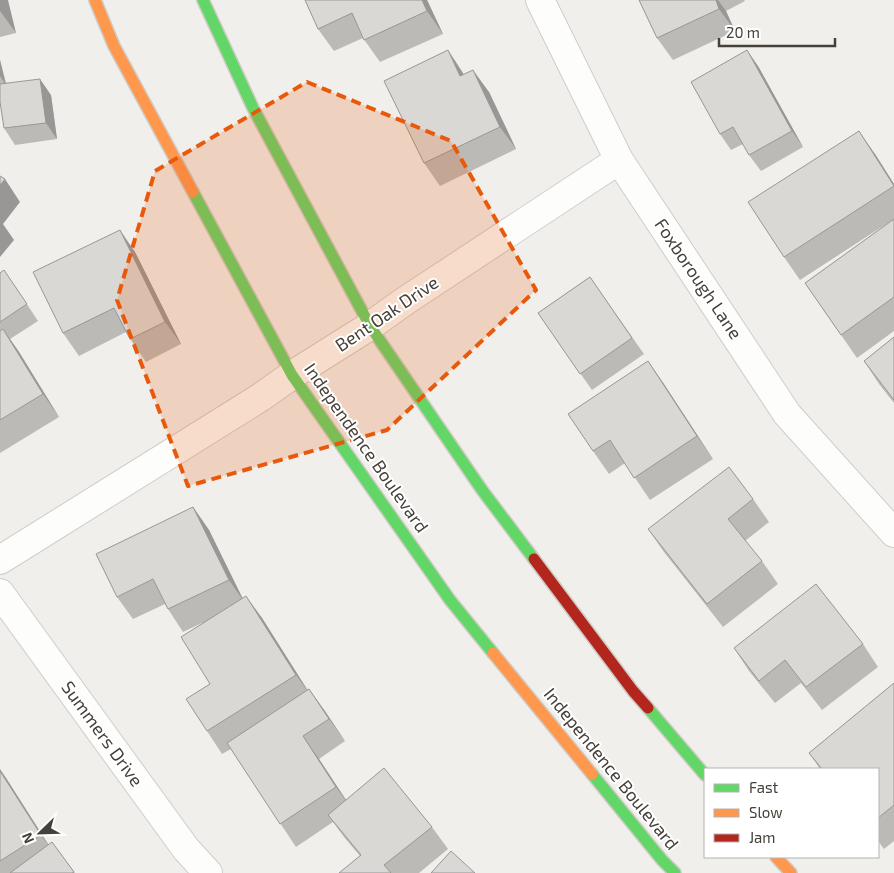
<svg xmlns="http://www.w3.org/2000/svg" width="894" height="873" font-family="'Exo 2',sans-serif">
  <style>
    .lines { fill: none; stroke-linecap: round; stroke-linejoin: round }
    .street-casing { stroke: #cfcdca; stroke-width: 30 }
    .fast-casing { stroke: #cfcbc4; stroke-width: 14 }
    .slow-casing { stroke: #cfcbc4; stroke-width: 14 }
    .jam-casing { stroke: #cfcbc4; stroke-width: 14 }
    .street { stroke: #fdfdfc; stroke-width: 28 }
    .fast { stroke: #63d668; stroke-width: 11 }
    .slow { stroke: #ff974d; stroke-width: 11 }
    .jam { stroke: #b3261e; stroke-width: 11 }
    .wall { fill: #bbbab7 }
    .shaded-wall { fill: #999795 }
    .building { fill: #dad8d5; stroke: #999795 }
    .marked { fill: #e8590c; fill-opacity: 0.2; stroke: #e8590c; stroke-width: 4; stroke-dasharray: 10 6; stroke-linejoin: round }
    .labels { text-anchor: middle; stroke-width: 4; stroke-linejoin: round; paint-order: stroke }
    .street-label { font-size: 18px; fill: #464039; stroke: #fff }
  </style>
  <rect width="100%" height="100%" fill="#f1efec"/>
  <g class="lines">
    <defs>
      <path id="street" d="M540 0 619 160 787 414 894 533
        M0 560 261 397 292 375 370 326 405 301 619 160
        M0 593 186 849 208 873"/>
      <path id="fast" d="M203 0 253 108 370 326 482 490 534 559
        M193 192 292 375 450 600 493 653
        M648 708 705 775
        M592 774 662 860 675 873"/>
      <path id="slow" d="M95 0 114 46 193 192
        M493 653 592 774
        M776 857 791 873"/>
      <path id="jam" d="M534 559 633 691 648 708"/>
    </defs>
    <use href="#street" class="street-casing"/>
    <use href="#fast" class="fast-casing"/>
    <use href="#slow" class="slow-casing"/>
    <use href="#jam" class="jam-casing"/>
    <use href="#street" class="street"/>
    <use href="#fast" class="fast"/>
    <use href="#slow" class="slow"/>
    <use href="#jam" class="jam"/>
  </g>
  <path class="wall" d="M0 0 16 33 0 37Z
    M305 0H427L443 34 380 62 363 38 334 51 318 29Z
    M639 0H744L745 1 726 11 735 31 673 60 657 38Z
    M0 60 6 83 51 95 57 139 15 145 4 128 0 102Z
    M758 66 803 147 761 171 749 155 743 144 731 150 720 134Z
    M464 74 489 92 516 149 440 186 424 163Z
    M875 154 894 184V219L800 280 784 257Z
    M894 219V331L857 358 805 283Z
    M135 252 181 344 146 362 130 339 126 332 79 356 63 333Z
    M0 273 15 286 38 321 10 339 19 352 59 417 0 453Z
    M590 277 644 354 592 390 538 313Z
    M894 337V403L879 384 864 361Z
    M648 361 713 459 650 500 625 463 609 474 593 451Z
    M753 499 769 522 745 541 762 561 778 584 723 627 664 552 648 529Z
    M193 507 209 530 242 598 262 618 307 690 309 689 345 741 319 759 346 800 432 827 448 849 419 873H339L360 856 344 837 333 822 296 847 231 749 222 754 207 731 210 684 202 623 183 632 168 609 165 604 133 619 117 597Z
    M863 644 878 667 822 710 801 683 775 703 749 671 734 648Z
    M894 683V841L884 849 878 841V769H820L809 753Z
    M0 771 6 778 48 845 52 842 75 873H0Z"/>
  <path class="shaded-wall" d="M0 0H8L16 33 0 11Z
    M422 0H427L443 34 427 11Z
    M716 0H718L726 11 735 31 719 9Z
    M448 50 463 73 476 99 460 76Z
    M747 50 758 66 803 147 792 131Z
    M0 60 6 85 0 76Z
    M473 70 489 92 516 149 500 127Z
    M40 79 51 95 57 139 46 123Z
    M859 131 875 154 894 184V186Z
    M5 179 20 202 3 224 14 240 0 257V185Z
    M120 230 135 252 181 344 165 322Z
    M3 329 19 352 59 417 43 394Z
    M648 361 664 384 713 459 697 436Z
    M193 507 209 530 245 603 229 580Z
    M246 596 262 618 312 697 296 675Z
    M309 689 325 711 345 741 329 719Z
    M303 736 319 759 352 809 336 787Z
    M0 769 6 778 57 858 41 835 0 771Z"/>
  <path class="building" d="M305 0H422L427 11 364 40 352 13 318 29Z
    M639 0H716L719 9 657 38Z
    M448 50 460 76 473 70 500 127 424 163 384 81Z
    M747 50 792 131 749 155 733 127 720 134 691 82Z
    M40 79 46 123 4 128 0 102V84Z
    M859 131 894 186 784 257 748 202Z
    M0 176 5 179 0 185Z
    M894 219V297L841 335 805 283Z
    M120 230 165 322 130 339 114 308 63 333 33 272Z
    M4 270 27 304 0 322V273Z
    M590 277 632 338 580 374 538 313Z
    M3 329 43 394 0 420V331Z
    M894 337V400L864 361Z
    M648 361 697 436 634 478 610 440 593 451 568 414Z
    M729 467 753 499 728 519 762 561 707 604 648 529Z
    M193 507 229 580 168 609 153 579 117 597 96 554Z
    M816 584 863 644 806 687 785 660 759 681 734 648Z
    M246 596 296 675 207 731 186 699 210 684 181 637Z
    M894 683V805L878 818V769H822L809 753Z
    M309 689 329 719 303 736 336 787 280 824 227 743Z
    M384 768 432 827 384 865 391 873H339L361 855 328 815Z
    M0 771 41 835 0 861Z
    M52 842 74 872 72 873H10Z
    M451 851 475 873H431Z"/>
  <path class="marked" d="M307 82 451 141 536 290 387 430 188 486 117 300 155 171Z"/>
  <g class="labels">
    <g class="street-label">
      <text transform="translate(698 279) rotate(56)" y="6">Foxborough Lane</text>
      <text transform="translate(387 314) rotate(-34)" y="6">Bent Oak Drive</text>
      <text transform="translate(366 448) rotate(55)" y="6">Independence Boulevard</text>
      <text transform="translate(102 734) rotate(54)" y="6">Summers Drive</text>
      <text transform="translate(611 769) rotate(51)" y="6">Independence Boulevard</text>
    </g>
  </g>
  <rect x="704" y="768" width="175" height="90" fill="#ffffff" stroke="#b5b3b0"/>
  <rect x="714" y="784" width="25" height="8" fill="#63d668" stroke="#b5b3b0"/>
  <text x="749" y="793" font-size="15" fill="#464039">Fast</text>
  <rect x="714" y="809" width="25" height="8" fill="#ff974d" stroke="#b5b3b0"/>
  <text x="749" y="818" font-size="15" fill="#464039">Slow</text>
  <rect x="714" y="834" width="25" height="8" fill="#b3261e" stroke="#b5b3b0"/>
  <text x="749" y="843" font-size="15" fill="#464039">Jam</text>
  <g transform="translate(40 833) rotate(247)" stroke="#ffffff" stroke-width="4" paint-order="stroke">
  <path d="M0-4L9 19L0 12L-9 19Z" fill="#464039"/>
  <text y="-8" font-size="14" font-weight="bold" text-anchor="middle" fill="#464039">N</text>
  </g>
  <path d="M719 38v8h116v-8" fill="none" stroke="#464039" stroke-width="2.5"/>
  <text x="726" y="38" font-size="15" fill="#464039" stroke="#ffffff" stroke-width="4" paint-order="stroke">20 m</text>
</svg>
